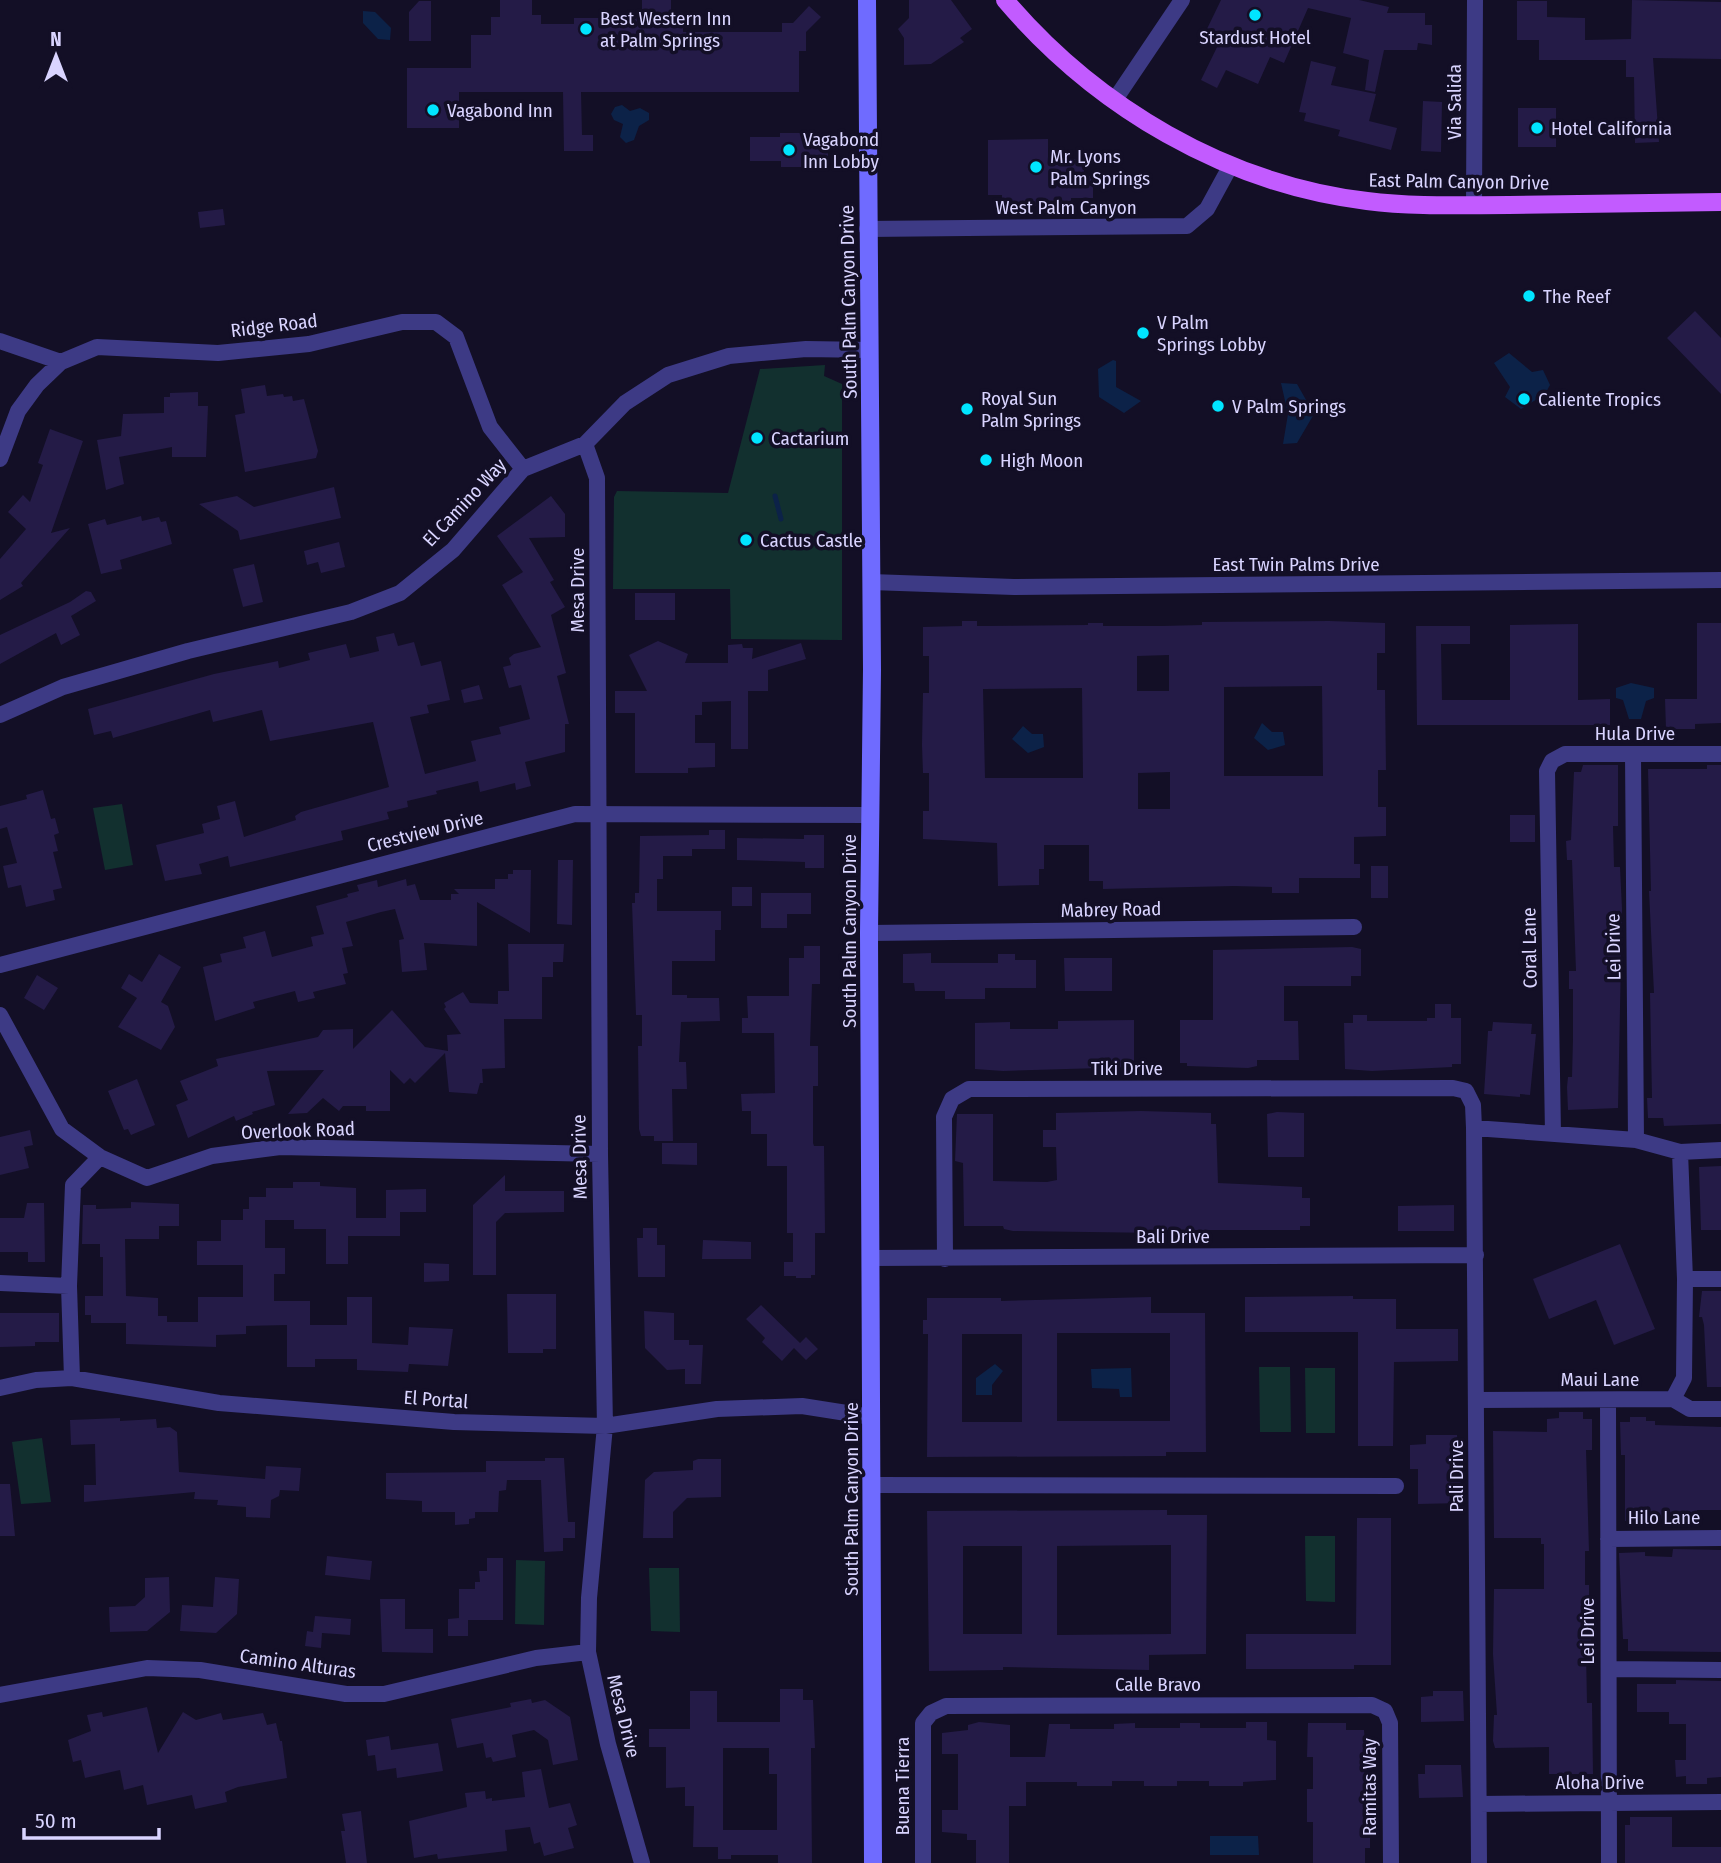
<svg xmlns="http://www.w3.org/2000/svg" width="1721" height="1863" font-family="'Fira Sans Condensed',sans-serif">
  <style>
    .green { fill: #12302f }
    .water { fill: #0c2248 }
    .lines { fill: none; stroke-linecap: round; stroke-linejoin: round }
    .stream { stroke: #0c2248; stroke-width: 5 }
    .building { fill: #241b47; fill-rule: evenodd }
    .street { stroke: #3d3a85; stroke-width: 16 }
    .secondary { stroke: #6f6bff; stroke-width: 18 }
    .primary { stroke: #c25bff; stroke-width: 18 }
    .poi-dot { fill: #00e5ff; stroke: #130f26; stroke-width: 2.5 }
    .labels { text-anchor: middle; stroke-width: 7; stroke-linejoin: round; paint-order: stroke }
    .poi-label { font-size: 19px; fill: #d9d4ff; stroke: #130f26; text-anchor: start }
    .street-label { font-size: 19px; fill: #d9d4ff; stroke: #130f26 }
  </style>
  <rect width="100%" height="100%" fill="#130f26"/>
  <path class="green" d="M825 365 824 376 842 384V640L731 639 730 589H613L614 497 617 491 728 493 760 369Z
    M122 804 133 865 105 870 93 808Z
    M1259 1367H1290L1291 1432H1260Z
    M1305 1368H1335V1433H1306Z
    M42 1438 51 1502 21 1504 12 1442Z
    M1305 1536H1335V1602L1306 1601Z
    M516 1560 545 1561 544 1625 515 1624Z
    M649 1568H679L680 1632 651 1631Z"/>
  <path class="water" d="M363 11 375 12 391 28 390 40 378 39 363 23Z
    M622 105 630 111 640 108 649 113V120L639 126 634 140 626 143 620 137 623 124 614 120 611 114 615 107Z
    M1509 353 1532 372 1543 370 1550 385 1545 394 1521 409 1505 397 1510 387 1494 363Z
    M1113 360 1116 361V387L1141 401 1124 413 1099 397 1098 369Z
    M1281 383 1297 384 1314 414 1297 443 1283 444 1288 414Z
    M1631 683 1654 688V698L1646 701 1641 719H1629L1623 700 1616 698V688Z
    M1262 723 1272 732H1283L1285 745 1268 750 1254 738Z
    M1023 726 1032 734H1043L1044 747 1028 753 1012 739Z
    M995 1364 1003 1371 992 1385V1395H976V1378Z
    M1131 1368 1132 1397H1120L1119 1389 1092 1388 1091 1369Z
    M1210 1836H1258L1259 1855H1210Z"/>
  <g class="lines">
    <path class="stream" d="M775 496 781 519"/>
  </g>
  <path class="building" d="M500 0H532V15H541V24H574V18H601L600 24H629V15H642V0H671V14H683V32H782V23H793L809 6 821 17 806 32V51H799V92H581L582 135H593V151H564L563 92H459V128H407V68H471V35H491V17H500Z
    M909 0H951L972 29 960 38 964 42 931 64 904 65V38L898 29 909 18Z
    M1221 0H1359L1389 7 1387 13H1425V25H1432V45L1418 43 1417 50H1384L1375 92 1365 90 1369 60 1343 53 1351 18 1308 8 1284 63 1270 57 1258 84 1226 70 1217 88 1201 80 1221 39 1206 31Z
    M1632 0 1721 2V59L1653 58 1659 142 1635 143 1634 77H1626V60H1539V40H1517V1H1547V17L1585 18V40L1631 39Z
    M419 1H431V41H409V12Z
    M1311 61 1336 67 1331 85 1376 94 1369 121 1397 128 1391 150 1338 136 1340 130 1304 121 1306 113 1299 112Z
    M1423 101 1442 102 1441 152 1421 151Z
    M1518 108H1556V147H1518Z
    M780 133H803V140H828V161L802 160V167H781V161H750V137H780Z
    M1048 139V159H1084V176H1093V198H1071V206H1002V195H988V140Z
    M223 209 225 225 200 228 198 212Z
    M1695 311 1721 338V394L1667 338Z
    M265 385 267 396 283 394 284 397 292 396 293 401 304 399 318 451 316 458 245 472 235 415 245 413 241 389Z
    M198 392V406H208L206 457H172V447L119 457 124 484 106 490 97 440 121 436 123 414 164 413V397H170V393Z
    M50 429 83 441 51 533 70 528 21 583 23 586 0 600V559L26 529 8 512 23 495 30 502 43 465 38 463Z
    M334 487 341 518 240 540 238 531 199 504 237 496 254 507Z
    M551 496 565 514V537L529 538 554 580 550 582 565 607 551 615 566 673 557 676 569 724H565V752L525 762 531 786 516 790 515 783 480 792 478 781 436 791 437 794 407 801 408 807 387 812 389 819 341 831 343 840 230 867 228 856 199 864 202 874 165 881 156 845 204 833 202 824 220 819 217 806 235 801 244 837 296 820 295 816 301 812 389 787 373 722 270 741 262 710 213 722 210 710 113 738 111 731 94 735 88 709 214 674 278 661 279 668 310 660 308 653 346 644 350 658 379 651 376 637 394 633 398 646 414 642 421 666 441 661 450 700 427 705 429 713 410 717 425 774 476 761 471 741 501 734 499 727 530 719 521 685 509 688 503 667 511 665 509 658 514 654 541 647 502 585 523 572 497 536Z
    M141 516 142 521 159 517 161 522 166 521 172 544 120 560 122 569 101 574 88 524 105 519 107 525Z
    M339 542 345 567 321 573 318 562 307 565 304 551Z
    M254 564 263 602 243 607 233 569Z
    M86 591 91 592 96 601 71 616 80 635 61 645 56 633 0 664V635L70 602Z
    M635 593H675V620H635Z
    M962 621H977V626H984L1088 625V623H1103V626H1162L1202 625V622L1329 621 1385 623V653H1377V690H1385L1386 770H1378V807H1386V836L1354 837V864H1360V878H1299V893H1272V887L1234 886 1103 889V881H1089V845H1044V869H1039V885L998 886 997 843 923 839V811H929V773H923L922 745 923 693H929V656H923V627L962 626ZM1169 655V691H1137V656ZM1322 686 1323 776H1224V687ZM1082 688 1083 778H985L983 689ZM1170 772V809H1138V773Z
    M1697 623H1721V723L1695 724V729H1666L1665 699H1697Z
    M1578 624V700L1610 699V725H1417L1416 626H1470V644H1441L1442 700H1510V625Z
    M658 641 688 654 685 663H728V645L742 644 743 648H753L752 659 801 643 806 659 768 670V691H748V749H731V701L702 702V715H695V743H715V767L688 768V773H635V713H615V691H647L629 655Z
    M479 685 483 699 464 703 461 690Z
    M1583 765H1618V826H1613L1614 867H1620L1622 909 1618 1108 1568 1110 1567 1087 1568 1077H1572L1573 1039V989H1569V971H1576L1572 860H1567L1566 841 1571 840 1574 772H1581Z
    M1707 765H1721V1124L1664 1126 1663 1118H1648L1647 1098H1652L1650 993H1654L1649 891H1651L1648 769H1707Z
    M43 790 51 819 55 818 59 833 54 835 58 851 53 852 62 888 53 890 55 900 26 907 21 885 8 888 3 866 17 863 7 827 0 829V806L27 799 26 795Z
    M1510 815H1535V842H1510Z
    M709 830H725V849H692V856H663V879H657V911H721V930H715V961H672V995H687V998H719L720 1021 681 1022 679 1062H686L687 1089H672L673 1141H654V1136H641L639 1129 638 1046H642V1015H636L632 903H635V893H639L640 836 709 835Z
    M804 835H824V868H805V862L737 860V838L804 839Z
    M558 860H573L572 925 557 924Z
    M1371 866H1388V898H1371Z
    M513 870H531L530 933 477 902V946L424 943 427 970 402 972 399 940 404 939 395 909 381 912 346 922 353 946 342 948 348 973 343 974 346 984 313 992 315 998 298 1002 295 991 253 1002 255 1008 215 1021 203 967 222 962 220 954 246 948 243 937 265 931 272 957 313 946 311 937 324 934 316 906 348 897 347 894 359 891 357 885 377 880 378 887 406 879 407 886 415 884 420 900H451V894H459L454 889H495V879H508V874H513Z
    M732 887H752V906H732Z
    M761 893H811V914H787V928H761Z
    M508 944H564L563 962H553V977H542V1019H504L505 1068 482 1069 483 1083H480L477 1094 449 1092 445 1053 415 1083 410 1078 404 1084 390 1070V1111H366V1106H343L339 1111 323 1098 307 1113 288 1114 324 1070 267 1071 275 1105 252 1112 253 1114 236 1121 234 1116 188 1138 176 1105 188 1100 180 1081 218 1066 216 1059 318 1037 323 1030 353 1029V1049L392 1010 425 1047 448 1051 447 1035 461 1034 444 1009 446 1007 444 1003 463 992 470 1003 498 1004V991H509Z
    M804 946H820V984H812L810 1046H818V1086H813V1143L814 1146H824L825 1233H815V1275H811V1278H796V1276H784V1262H793V1233H787V1166H767V1134H751V1111H742L741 1094 775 1093 774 1033H742V1018H748L747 996H789V958H804Z
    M1352 947 1361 949V976H1351V986H1284V1021H1298L1299 1060H1257V1066L1248 1068 1187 1066V1063H1180V1020H1213V950Z
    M931 953V963H998V954H1015V960H1036V988H985V999H945V991H915L914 983H903V954Z
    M159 954 181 967 161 1002 168 1006 175 1027 161 1050 118 1027 137 998 121 988 129 974 142 982Z
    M1064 958H1112V991H1065Z
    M37 975 58 988 44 1010 24 998Z
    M1435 1004H1451V1018H1461V1064H1452V1067L1372 1071 1345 1069 1344 1023H1353V1015H1367V1021H1427V1018H1435Z
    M1134 1020V1067L1003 1071 975 1069V1023L1010 1022V1029H1058V1021Z
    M1493 1022 1532 1024 1531 1034H1536L1530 1095 1520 1094V1097L1484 1094 1488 1031H1492Z
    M137 1079 155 1125 131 1135 128 1129 124 1130 108 1091Z
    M1141 1111 1211 1113V1124H1216L1218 1183 1302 1187V1198H1310V1226H1300V1230H1161V1233L1013 1231 1004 1229 1003 1226H964L963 1163 955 1161 957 1114H993V1181L1047 1182 1057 1180 1056 1147H1043V1130H1056V1113Z
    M1277 1112 1304 1113V1157H1268L1267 1114Z
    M30 1130 33 1145 24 1147 29 1168 0 1175V1137Z
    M662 1143H697V1165L662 1164Z
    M1721 1166V1230H1701L1699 1167Z
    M505 1175V1191H564V1212L505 1213 496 1222V1275H473V1205Z
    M293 1182H320V1186L356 1188V1218H386V1190L426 1189V1212H400V1236H348V1264H326V1229H294V1220H265V1248H285V1274H274V1301H310V1325H347V1297H372V1343L408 1345 409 1327 453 1329 448 1366 409 1364 408 1372 357 1370V1359H315V1367H287V1325L246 1326V1334L216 1335V1347L126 1344V1323H91V1315H85V1296H103V1257H100V1244H82L83 1205H96V1209L131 1208V1202L179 1204V1226H159V1239H125L126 1296 158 1298V1316H167V1322H198V1297H243V1265H197V1241H221V1220H243V1209H249V1197H266V1188H293Z
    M27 1203H44L45 1262H28V1252H0V1218H24Z
    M1454 1205V1231H1398V1206Z
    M643 1228H657V1245H665V1277H638L637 1238H643Z
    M703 1240 751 1242V1259H702Z
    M1620 1244 1655 1329 1614 1345 1596 1300 1549 1319 1533 1279Z
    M424 1263 449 1264V1281L424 1282Z
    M1702 1291H1721V1387H1707L1704 1325 1702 1317H1699Z
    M507 1294H556V1349H543V1353H508Z
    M1353 1296V1299H1396V1329H1458V1361L1394 1362 1393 1446H1358V1332H1245V1297Z
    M1151 1297V1313H1205L1206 1452H1166V1456L927 1457 928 1334H923V1320H927V1298H1001V1301ZM1057 1333H1170V1421H1057ZM962 1334H1022V1422H962Z
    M761 1305 800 1343 806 1337 818 1349 806 1360 794 1348 782 1361 762 1342 765 1338 746 1319Z
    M644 1311 674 1313V1340H689V1345H703L701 1384H685V1369L667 1370 645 1348Z
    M0 1313H59V1342H35V1346L0 1347Z
    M1559 1412H1583V1419H1592V1450H1586L1589 1551H1585V1585H1589V1627H1591V1643L1589 1652H1586L1587 1703H1592L1593 1774H1549V1747L1495 1748 1493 1741 1494 1715H1497L1493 1654 1494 1589H1544V1544H1541V1538H1494L1493 1431 1547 1432V1419L1559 1418Z
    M1630 1417H1646V1421H1655V1425L1721 1427V1510H1697V1517L1625 1521V1455H1621L1620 1422H1630Z
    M120 1418V1421L156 1419 157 1428 170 1427 177 1432 179 1472 265 1479 266 1466 301 1468 299 1491 280 1490 279 1496 271 1500 270 1518 246 1517V1507L217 1505 218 1500 194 1499 195 1492 84 1502V1485H96L95 1444 71 1445 70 1420Z
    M1426 1435H1457L1462 1503 1418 1504V1469H1410V1445L1426 1444Z
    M545 1458H564L568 1522H575V1538H563V1551L544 1552 541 1480H507L506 1490 499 1491 498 1512H475V1518L469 1519V1524L455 1525V1512H422V1501L386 1499V1473L486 1472V1461H545Z
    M698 1459H721V1497L687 1498 673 1512V1538H643L645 1480 654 1472 693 1470V1461Z
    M0 1484H10L15 1536H0Z
    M1167 1510V1515H1207L1206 1654 1149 1655V1670L1003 1667V1670L929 1671 927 1511ZM1171 1545V1634L1057 1635V1546ZM963 1546H1022V1634H963Z
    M1357 1518H1391V1665H1354V1669H1246V1634H1356Z
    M1673 1549 1721 1550V1652L1628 1651V1639H1623L1619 1553 1645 1552V1556L1672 1557Z
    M327 1556 372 1561 370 1580 325 1575Z
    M487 1558H503V1620H468V1636H448V1619L459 1618V1589H475V1582H480L479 1571H487Z
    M169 1577 170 1612 147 1631 110 1632 109 1607 135 1606 145 1597V1578Z
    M215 1577 239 1579 237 1614 216 1633 180 1631 182 1605 213 1607Z
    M380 1599H405V1629H433V1653L382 1652Z
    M315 1616 351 1619 350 1635 322 1633 321 1648 305 1646 307 1631 313 1632Z
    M1676 1680 1721 1681V1777L1707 1778V1784H1686V1776L1676 1777 1675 1760H1686V1724H1669V1712H1637V1684H1676Z
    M780 1689H803V1700H813L815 1748H811L812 1863H778V1855H731V1859H718V1847H693L694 1806H685V1787L666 1788V1747H649V1729H690V1691H717V1722H780ZM723 1748H769V1774H777V1830H723Z
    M1433 1691H1463L1464 1721 1421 1722V1697L1433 1696Z
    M531 1699 532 1703 545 1700 570 1717 578 1760 553 1765 548 1740 534 1730 512 1735 516 1757 493 1762 491 1757 486 1758 483 1743 457 1748 451 1719 511 1707 510 1703Z
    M147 1707 158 1753 183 1712 196 1720 221 1713 223 1720 263 1713 267 1725 276 1723 280 1741H282L287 1778 238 1787 225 1792 227 1802 195 1809 192 1795 147 1805 143 1785 124 1790 120 1770 85 1778 81 1760 73 1762 68 1740 91 1731 87 1715 102 1712 103 1717Z
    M979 1722 1010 1725V1757H1045L1049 1724H1070V1729H1114V1724L1135 1723V1728H1180V1723H1200V1728H1246V1722H1267V1740L1276 1741V1780L1243 1782V1786H1209V1781H1177V1786H1144V1781H1112V1786H1077V1782H1026V1806H1009V1863H976V1840H967V1834L942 1832V1810H958V1754H942V1733L968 1730V1725Z
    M1308 1723H1346V1730H1364L1368 1783H1364V1829H1370V1848H1365V1863H1313V1822H1307V1789H1313V1757H1307Z
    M389 1736 391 1750 438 1743 443 1771 397 1778 396 1768 377 1771 375 1755 368 1756 366 1740Z
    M1425 1765H1461L1463 1797 1419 1798 1418 1774H1425Z
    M541 1769 549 1808 570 1803 577 1825 568 1828 574 1848 544 1856 540 1842 534 1844 530 1827 505 1830 507 1851 438 1859 437 1854 414 1858 409 1821 467 1807 465 1793 485 1791 486 1799 492 1798V1801L525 1797 522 1772Z
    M361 1811 367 1863H346L341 1831H345L342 1814Z
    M1630 1817H1672V1847H1721V1863H1625V1825H1630Z"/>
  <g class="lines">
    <path class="street" d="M1114 101 1182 0
      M1474 205 1475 0
      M867 229 1187 226 1207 209 1231 165
      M0 341 61 362
      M585 444 597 478 600 1154 605 1426 589 1598 588 1652 608 1744 642 1863
      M0 459 18 411 37 385 61 362 97 347 218 353 309 344 402 322H436L456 337 490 427 523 469
      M871 582 1014 587 1721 580
      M0 715 63 687 188 651 351 612 400 593 453 550 523 469 585 444 625 403 668 375 729 356 806 349 870 350
      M1633 754 1636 1140
      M869 933 1354 927
      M0 965 575 814 870 815
      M0 1015 62 1129 100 1157 147 1178 212 1156 280 1147 600 1154
      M1474 1128 1636 1140 1680 1152 1721 1150
      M1553 1134 1547 771 1552 761 1565 754H1721
      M871 1258 1476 1255
      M945 1259 944 1117 952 1099 969 1089 1453 1088 1466 1091 1473 1105 1474 1128 1479 1863
      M1685 1279H1721
      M0 1283 69 1286
      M72 1378 69 1286 73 1185 100 1157
      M0 1388 36 1380 72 1378 219 1403 454 1422 605 1426 717 1409 802 1406 872 1417
      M1673 1399 1684 1378 1685 1279 1680 1152
      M1477 1400 1673 1399 1690 1409H1721
      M1608 1400 1609 1863
      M872 1485 1396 1486
      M1608 1539 1721 1538
      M1609 1669 1721 1670
      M0 1695 147 1668 200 1670 346 1694H384L536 1658 588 1652
      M1479 1804 1721 1802
      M923 1863V1723L931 1713 946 1706 1372 1705 1385 1711 1390 1723 1391 1863"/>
    <path class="secondary" d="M867 0 872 669 869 933 873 1863"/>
    <path class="primary" d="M1005 0C1096 107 1226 184 1367 201 1414 207 1462 205 1509 205 1580 204 1650 203 1721 202"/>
  </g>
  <g class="poi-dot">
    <circle cx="1255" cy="15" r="7"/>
    <circle cx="586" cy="29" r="7"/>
    <circle cx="433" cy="110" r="7"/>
    <circle cx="1537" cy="128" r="7"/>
    <circle cx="789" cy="150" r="7"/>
    <circle cx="1036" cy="167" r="7"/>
    <circle cx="1529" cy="296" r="7"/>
    <circle cx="1143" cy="333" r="7"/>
    <circle cx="1524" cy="399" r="7"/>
    <circle cx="1218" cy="406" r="7"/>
    <circle cx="967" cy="409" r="7"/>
    <circle cx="757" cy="438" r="7"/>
    <circle cx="986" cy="460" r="7"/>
    <circle cx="746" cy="540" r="7"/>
  </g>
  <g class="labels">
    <g class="poi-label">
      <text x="600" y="25">Best Western Inn<tspan x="600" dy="22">at Palm Springs</tspan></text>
      <text x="1255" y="44" text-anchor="middle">Stardust Hotel</text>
      <text x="447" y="117">Vagabond Inn</text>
      <text x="1551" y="135">Hotel California</text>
      <text x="803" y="146">Vagabond<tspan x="803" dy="22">Inn Lobby</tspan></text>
      <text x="1050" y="163">Mr. Lyons<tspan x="1050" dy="22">Palm Springs</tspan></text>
      <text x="1543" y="303">The Reef</text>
      <text x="1157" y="329">V Palm<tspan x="1157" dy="22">Springs Lobby</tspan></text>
      <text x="981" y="405">Royal Sun<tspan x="981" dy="22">Palm Springs</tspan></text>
      <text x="1538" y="406">Caliente Tropics</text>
      <text x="1232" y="413">V Palm Springs</text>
      <text x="771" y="445">Cactarium</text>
      <text x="1000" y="467">High Moon</text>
      <text x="760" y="547">Cactus Castle</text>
    </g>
    <g class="street-label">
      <text transform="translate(1454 102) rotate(-90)" y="7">Via Salida</text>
      <text transform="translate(1459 181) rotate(1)" y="7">East Palm Canyon Drive</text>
      <text x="1066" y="214">West Palm Canyon</text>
      <text transform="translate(848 302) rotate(-91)" y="7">South Palm Canyon Drive</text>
      <text transform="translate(274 325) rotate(-7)" y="7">Ridge Road</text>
      <text transform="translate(464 502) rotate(-47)" y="7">El Camino Way</text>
      <text x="1296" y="571">East Twin Palms Drive</text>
      <text transform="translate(577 590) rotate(-90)" y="7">Mesa Drive</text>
      <text x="1635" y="740">Hula Drive</text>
      <text transform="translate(425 831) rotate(-14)" y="7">Crestview Drive</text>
      <text transform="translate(1111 909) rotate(-1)" y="7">Mabrey Road</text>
      <text transform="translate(849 931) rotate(-90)" y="7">South Palm Canyon Drive</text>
      <text transform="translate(1613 947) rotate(-91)" y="7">Lei Drive</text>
      <text transform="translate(1529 948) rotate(-91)" y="7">Coral Lane</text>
      <text x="1127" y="1075">Tiki Drive</text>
      <text transform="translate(298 1130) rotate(-2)" y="7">Overlook Road</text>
      <text transform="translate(579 1157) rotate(-91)" y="7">Mesa Drive</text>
      <text x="1173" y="1243">Bali Drive</text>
      <text x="1600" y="1386">Maui Lane</text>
      <text transform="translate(436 1399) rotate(4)" y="7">El Portal</text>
      <text transform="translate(1456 1476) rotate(-90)" y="7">Pali Drive</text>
      <text transform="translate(851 1499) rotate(-90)" y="7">South Palm Canyon Drive</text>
      <text x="1664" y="1524">Hilo Lane</text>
      <text transform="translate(1587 1631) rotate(-90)" y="7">Lei Drive</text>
      <text transform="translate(298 1663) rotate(8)" y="7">Camino Alturas</text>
      <text x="1158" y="1691">Calle Bravo</text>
      <text transform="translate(624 1716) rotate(76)" y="7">Mesa Drive</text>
      <text x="1600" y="1789">Aloha Drive</text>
      <text transform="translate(902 1786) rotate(-90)" y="7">Buena Tierra</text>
      <text transform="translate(1369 1787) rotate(-90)" y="7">Ramitas Way</text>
    </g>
  </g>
  <g transform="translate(56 56)" stroke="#130f26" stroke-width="5" paint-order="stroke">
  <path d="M0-5L12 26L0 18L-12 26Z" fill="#d9d4ff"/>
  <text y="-10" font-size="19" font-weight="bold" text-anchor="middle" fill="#d9d4ff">N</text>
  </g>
  <path d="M24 1828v10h135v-10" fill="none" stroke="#d9d4ff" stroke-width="3.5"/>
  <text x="35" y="1828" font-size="21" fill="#d9d4ff" stroke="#130f26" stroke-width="5" paint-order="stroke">50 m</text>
</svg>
